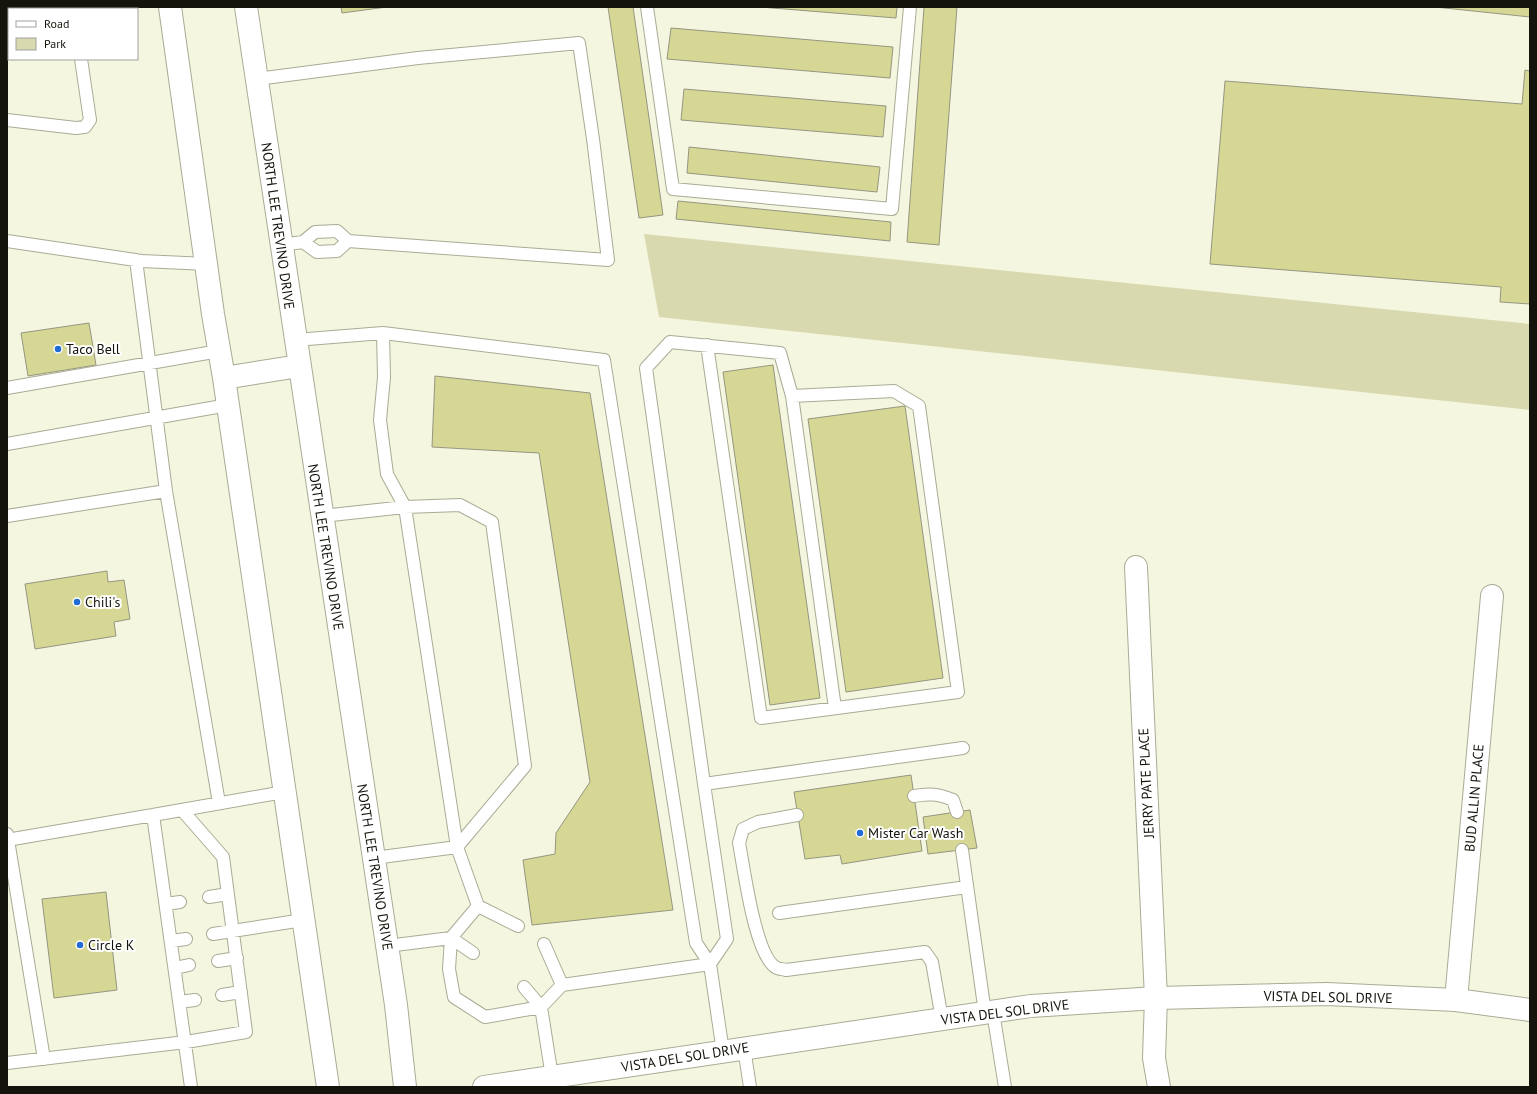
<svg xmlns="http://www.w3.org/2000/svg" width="1537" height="1094" font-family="'PT Sans',sans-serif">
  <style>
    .green { fill: #d8d9ae }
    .building { fill: #d6d795; stroke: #959680 }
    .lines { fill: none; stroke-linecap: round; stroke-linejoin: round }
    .lane-casing { stroke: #aaab95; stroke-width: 14 }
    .street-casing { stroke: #aaab95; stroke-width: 24 }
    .secondary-casing { stroke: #aaab95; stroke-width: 24 }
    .lane { stroke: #fff; stroke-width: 12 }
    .street { stroke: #fff; stroke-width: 22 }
    .secondary { stroke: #fff; stroke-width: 22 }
    .poi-dot { fill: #216bd6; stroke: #fff; stroke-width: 1.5 }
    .labels { text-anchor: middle; stroke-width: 4; stroke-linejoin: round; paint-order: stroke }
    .street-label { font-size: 14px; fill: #14140c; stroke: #fff }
    .poi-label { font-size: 14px; fill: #14140c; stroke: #fff; text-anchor: start }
  </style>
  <rect width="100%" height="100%" fill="#f5f6df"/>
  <path class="green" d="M644 234 1530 324V410L659 317Z"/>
  <path class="building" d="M341 7H387L342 13Z
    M608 7H633L663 215 639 218Z
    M760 7H897L896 18Z
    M924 7H957L939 245 907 242Z
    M1435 7H1530V17Z
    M671 28 893 47 890 78 667 59Z
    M1525 70 1530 71V304L1500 302 1501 287 1210 264 1225 81 1522 104Z
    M684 89 886 106 883 137 681 120Z
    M689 147 880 167 877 192 687 173Z
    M678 201 891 222 890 241 676 219Z
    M89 323 96 365 28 376 21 333Z
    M773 365 820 698 770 705 723 372Z
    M435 376 590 393 673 910 532 925 523 860 555 854 556 833 590 782 539 453 432 447Z
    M905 406 943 678 846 692 808 419Z
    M107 571 108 582 124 580 130 619 114 622 116 636 35 649 25 584Z
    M911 775 922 851 842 864 840 855 805 859 794 792Z
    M970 810 977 848 928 854 923 817Z
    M106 892 117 990 54 998 42 899Z"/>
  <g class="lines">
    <defs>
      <path id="lane" d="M73 7V9
        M647 7 673 189 892 209 910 7
        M257 79 418 58 579 43 593 139 608 260 348 241 337 231 315 232 303 242 281 245
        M7 120 76 128 85 127 90 120 81 59
        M7 241 142 261 207 264
        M303 242 317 252 337 251 348 241
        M136 260 166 491 219 803
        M383 333 604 360 696 943 710 964 727 939 704 784 963 748
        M295 340 383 333 384 377 380 420 387 474 405 507 457 847 478 906 451 938 387 946
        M7 388 219 351
        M792 396 835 708
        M7 444 228 405
        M7 516 166 491
        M322 516 405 507 460 505 492 522 525 766 457 847 374 858
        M704 784 646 368 670 342 780 353 792 396 894 391 919 406 958 692 761 718 707 345
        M914 796C929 793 939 794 953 800L957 812
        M797 815 758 822 743 829 739 843C744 868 755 958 777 968 779 969 783 969 786 970L925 952 932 962 942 1019
        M7 834 44 1059
        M7 840 153 815
        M962 850 985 1013
        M209 897 228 894
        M166 904 180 902
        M478 906 518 926
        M779 913 967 887
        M213 934 303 920
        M171 941 186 939
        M544 944 562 985
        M473 953 451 938 449 969 454 997 485 1017 541 1007
        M218 961 237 958
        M175 968 189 965
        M524 987 541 1007
        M222 995 241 992
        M179 1002 195 1000
        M993 1012 1005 1087
        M744 1048 750 1087
        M7 1063 186 1042 246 1032 223 857 182 810
        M552 1077 541 1007 562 985 710 964 723 1052
        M191 1087 153 815 284 792"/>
      <path id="street" d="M1136 567 1156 998 1154 1058 1159 1087
        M1456 1000 1492 596"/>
      <path id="secondary" d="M170 7 213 314 224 378 328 1087
        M246 7 396 1005 405 1087
        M224 378 299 366
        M484 1087 1031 1006 1156 998 1327 994 1456 1000 1530 1010"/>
    </defs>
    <use href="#lane" class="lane-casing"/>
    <use href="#street" class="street-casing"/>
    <use href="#secondary" class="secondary-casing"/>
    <use href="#lane" class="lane"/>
    <use href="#street" class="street"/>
    <use href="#secondary" class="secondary"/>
  </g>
  <g class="poi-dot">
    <circle cx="58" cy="349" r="4"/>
    <circle cx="77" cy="602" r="4"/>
    <circle cx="860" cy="833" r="4"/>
    <circle cx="80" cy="945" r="4"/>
  </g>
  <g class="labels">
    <g class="street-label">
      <text transform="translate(278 226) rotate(82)" y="5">NORTH LEE TREVINO DRIVE</text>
      <text transform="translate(326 547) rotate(81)" y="5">NORTH LEE TREVINO DRIVE</text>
      <text transform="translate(1146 783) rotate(-93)" y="5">JERRY PATE PLACE</text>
      <text transform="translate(1474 798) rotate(-85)" y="5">BUD ALLIN PLACE</text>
      <text transform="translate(375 867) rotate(81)" y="5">NORTH LEE TREVINO DRIVE</text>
      <text transform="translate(1328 997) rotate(1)" y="5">VISTA DEL SOL DRIVE</text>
      <text transform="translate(1005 1012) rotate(-7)" y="5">VISTA DEL SOL DRIVE</text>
      <text transform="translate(685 1057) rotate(-9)" y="5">VISTA DEL SOL DRIVE</text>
    </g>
    <g class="poi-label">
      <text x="66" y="354">Taco Bell</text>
      <text x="85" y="607">Chili's</text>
      <text x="868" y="838">Mister Car Wash</text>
      <text x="88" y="950">Circle K</text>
    </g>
  </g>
  <rect width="1537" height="1094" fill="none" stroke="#14140c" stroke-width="16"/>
  <rect x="8" y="8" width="130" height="52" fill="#ffffff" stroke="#a1a19e"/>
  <rect x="16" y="21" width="20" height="6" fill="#ffffff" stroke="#a1a19e"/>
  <text x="44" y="28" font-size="12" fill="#14140c">Road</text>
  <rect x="16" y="38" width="20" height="12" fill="#d8d9ae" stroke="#a1a19e"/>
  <text x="44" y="48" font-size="12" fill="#14140c">Park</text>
</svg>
